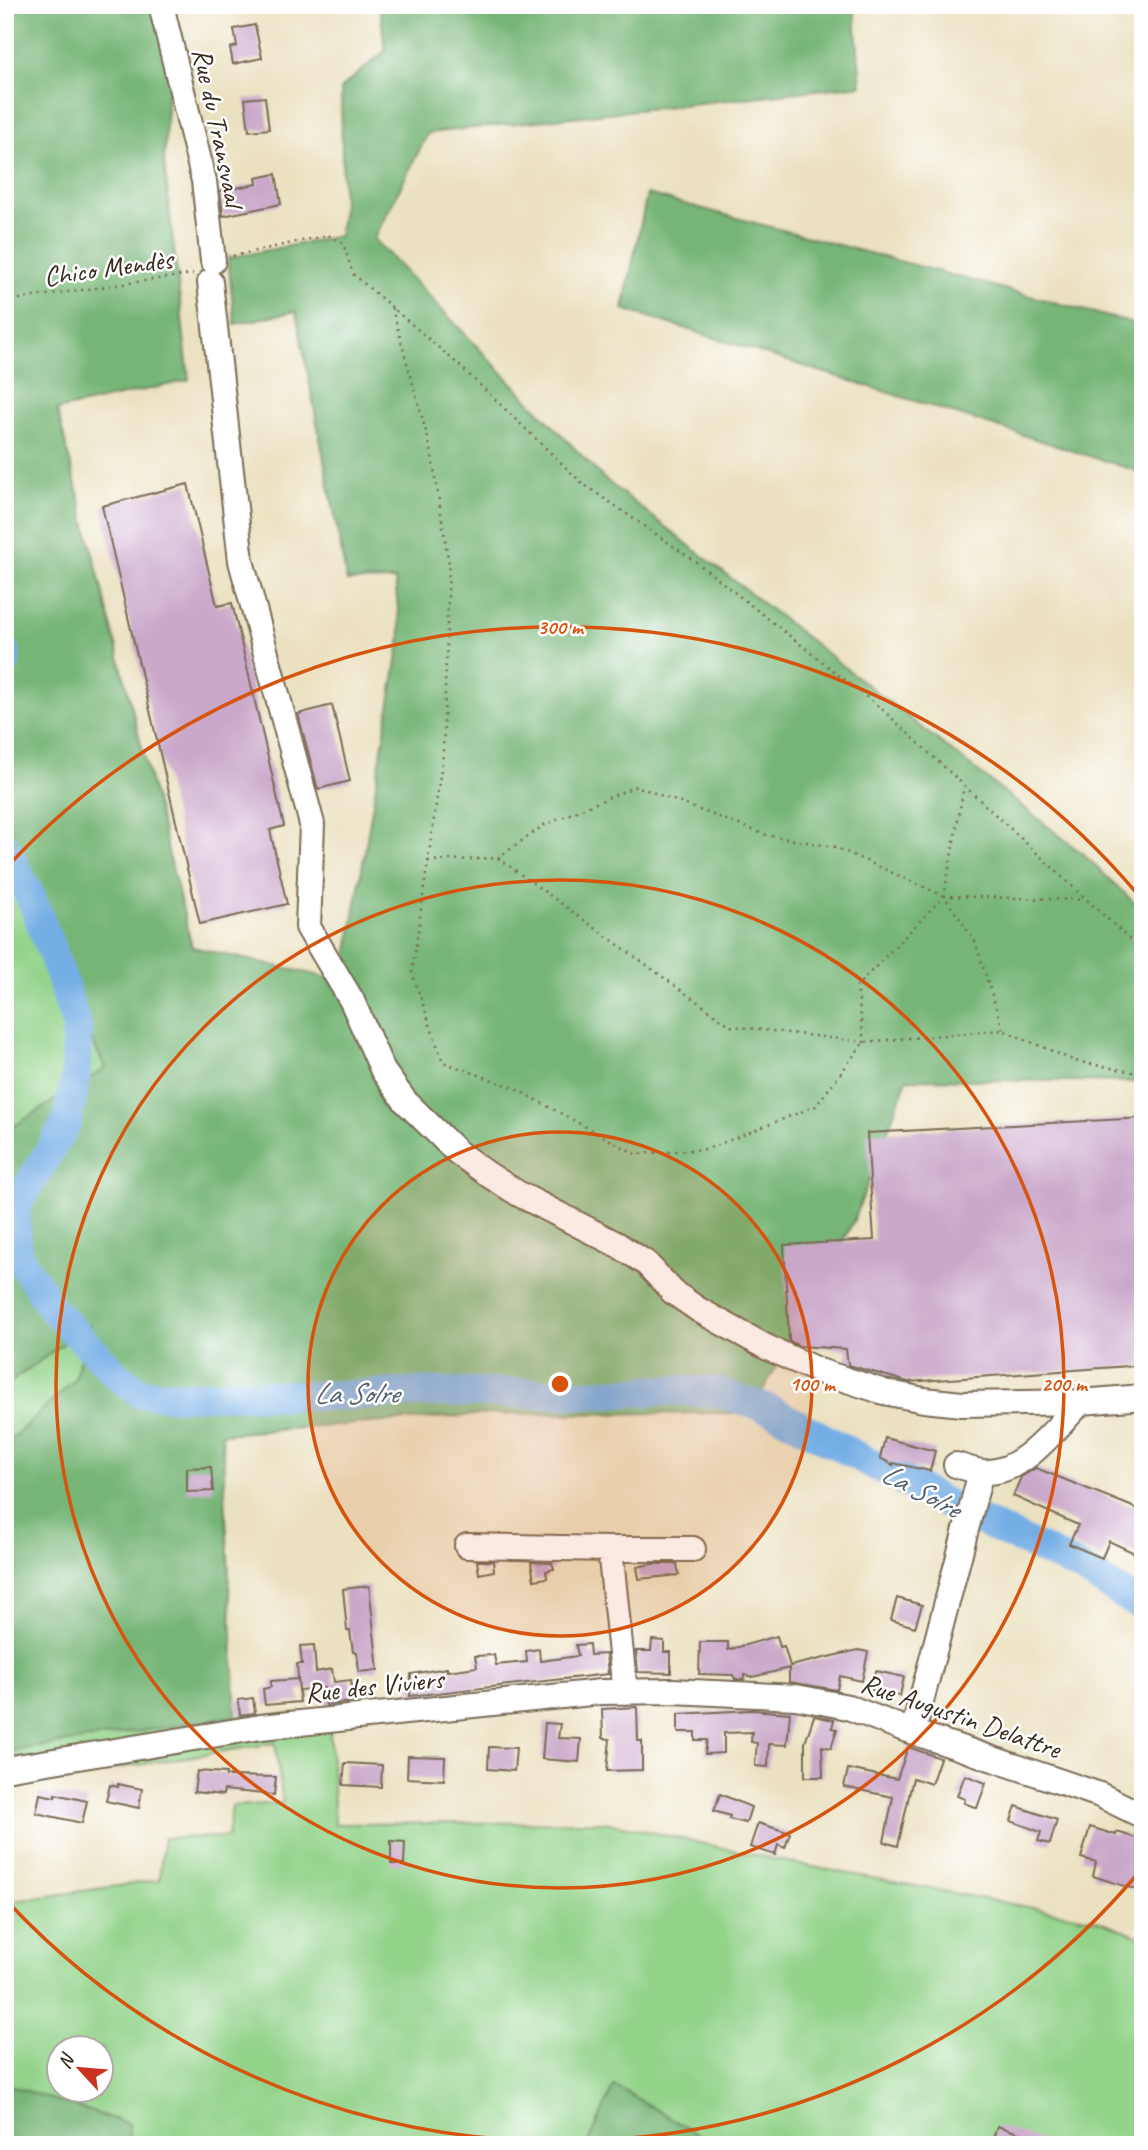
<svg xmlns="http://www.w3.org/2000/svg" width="1148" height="2150" font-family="Caveat,sans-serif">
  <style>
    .green { fill: #93d38a; stroke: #677e54; stroke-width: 2; fill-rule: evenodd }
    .forest { fill: #76b576; stroke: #58704a; stroke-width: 2 }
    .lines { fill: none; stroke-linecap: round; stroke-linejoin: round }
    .river { stroke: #74aee5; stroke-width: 30 }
    .building { fill: #caa8ca }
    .minor-casing { stroke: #796a57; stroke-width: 28 }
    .path { stroke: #796a57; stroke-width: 2.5; stroke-dasharray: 2 5; stroke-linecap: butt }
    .minor { stroke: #fff; stroke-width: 24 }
    .ring { fill: none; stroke: #d7540e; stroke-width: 3.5 }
    .labels { text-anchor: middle; stroke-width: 5; stroke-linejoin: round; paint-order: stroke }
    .street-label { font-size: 28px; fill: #3b2a1e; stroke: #fff }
    .water-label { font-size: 30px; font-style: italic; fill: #525f6e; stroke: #fff }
    .centre { fill: #d7540e; stroke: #fff; stroke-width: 3.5 }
    .ring-label { font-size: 21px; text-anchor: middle; font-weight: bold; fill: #d7540e; stroke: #fff; stroke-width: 5; stroke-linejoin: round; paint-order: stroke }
  </style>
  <rect width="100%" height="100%" fill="#fff"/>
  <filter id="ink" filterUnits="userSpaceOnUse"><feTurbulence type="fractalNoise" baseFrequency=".0143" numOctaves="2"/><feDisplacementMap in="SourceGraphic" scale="14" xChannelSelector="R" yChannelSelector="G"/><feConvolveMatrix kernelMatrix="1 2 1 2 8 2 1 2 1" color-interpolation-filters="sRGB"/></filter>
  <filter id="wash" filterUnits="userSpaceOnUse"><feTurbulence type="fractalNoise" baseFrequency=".00686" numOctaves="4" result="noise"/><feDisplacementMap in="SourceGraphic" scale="28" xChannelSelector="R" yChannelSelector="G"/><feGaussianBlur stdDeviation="1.57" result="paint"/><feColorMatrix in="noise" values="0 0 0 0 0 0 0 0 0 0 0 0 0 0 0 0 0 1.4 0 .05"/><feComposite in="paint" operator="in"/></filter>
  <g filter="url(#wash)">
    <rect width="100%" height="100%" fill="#ebe1c0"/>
    <path class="green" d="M5 872 106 1068 5 1132Z
      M90 1324 74 1381 5 1445V1386Z
      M329 1712 335 1824 604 1822 797 1864 1097 1920 1143 1937V2145H716L614 2085 588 2145H129V2124L5 2084V1905L7 1902 159 1880 164 1838 228 1837 232 1806 283 1803 275 1743 5 1786V1752L236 1716ZM60 2048H102V2090H60Z"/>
    <path class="forest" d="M5 5H161L170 53 164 162 189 380 57 410 192 947 343 981 401 637 395 580 347 581 296 311 235 324 228 258 339 236 343 208 341 88 385 51 380 5H854L861 85 428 133 374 239 603 478 1083 854 1143 911V1082L907 1079 854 1220 751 1413 491 1414 222 1434 236 1716 5 1752V1445L74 1381 89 1325 5 1386V1132L106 1068 5 872Z
      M647 194 1143 326V473L623 309Z
      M5 2084 129 2124V2145H5Z
      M614 2085 716 2145H588Z"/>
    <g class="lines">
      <path class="river" d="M5 651V662
        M5 848 33 902 58 968 77 1027 76 1075 67 1122 15 1208 17 1254 52 1309 119 1377 140 1393 180 1396 233 1394 318 1396 440 1392 585 1394 671 1390 718 1392 771 1410 966 1514 1079 1567 1143 1607"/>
    </g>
    <g id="blocks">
      <path class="building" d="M255 25 262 58 233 64 230 48 237 46 234 29Z
        M265 97 269 129 249 131 245 99Z
        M276 174 281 204 223 216 220 191 257 184 256 178Z
        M188 484 217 606 232 603 284 826 270 830 287 904 200 924 102 506Z
        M332 705 350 781 318 789 298 714Z
        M1143 1118V1365L908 1382 848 1365 846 1349 799 1346 789 1341 784 1245 874 1240 867 1133Z
        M885 1438 935 1451 930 1471 893 1463V1465L880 1458Z
        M211 1467 213 1491 187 1492V1468Z
        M1036 1468 1143 1511V1557L1109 1541 1102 1558 1069 1544 1078 1525 1013 1496 1021 1477Z
        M477 1561H493L494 1571 479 1574Z
        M531 1562 552 1563 554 1569 546 1571 547 1578 534 1580Z
        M651 1564H677L679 1575 639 1579 637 1567Z
        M369 1586 378 1670 359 1672 357 1652H353L350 1631H347L343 1589Z
        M897 1598 922 1605 915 1627 891 1620Z
        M777 1636 780 1647 784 1646 790 1666 858 1650 868 1652 862 1681 840 1676 837 1690 789 1682V1668L753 1677 745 1675 744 1680 735 1679 733 1675 699 1674 700 1642H728V1650Z
        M652 1640 664 1641V1652H671V1673L638 1672 636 1651H651Z
        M589 1644 590 1655 606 1654 608 1674 410 1696 411 1674 447 1668V1671L477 1667 475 1656 494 1655 496 1665 527 1662 526 1651 539 1649 540 1661 578 1656 576 1645Z
        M314 1645 316 1672 332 1669 334 1682 351 1680 353 1702 326 1705 324 1688 299 1690 297 1664H302L300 1646Z
        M876 1671 904 1677 900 1696 872 1690Z
        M298 1679 300 1702 265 1705 263 1689 271 1687V1681Z
        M253 1698 255 1713 240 1715 238 1700Z
        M637 1707 638 1741H642V1770L607 1771 610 1739 603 1738 602 1709Z
        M752 1710 790 1713 787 1745 769 1744 768 1767 755 1766 757 1743 751 1742 752 1732 724 1733V1753L705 1754 707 1740H695V1732H678V1714Z
        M814 1716 834 1720 832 1728 837 1729 831 1748 822 1746 823 1777H805V1743Z
        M545 1723 560 1724 558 1738 581 1739 579 1762 542 1759Z
        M489 1747 516 1748 514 1771 488 1769Z
        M908 1747 940 1758 931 1784 913 1778 898 1846 884 1842 893 1797 844 1787 848 1769 897 1779Z
        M408 1756 445 1757 444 1780 407 1778Z
        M345 1763 382 1765 381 1787 343 1785Z
        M197 1771 226 1773V1776L276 1777 274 1795 224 1790 223 1795 194 1792Z
        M965 1775 986 1783 977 1808 964 1803 965 1799 957 1796Z
        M118 1784 142 1789 139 1808 106 1801 110 1785 118 1787Z
        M40 1794 55 1797V1794L87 1801 82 1823 36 1813Z
        M720 1794 751 1807 746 1823 729 1819 730 1816 714 1811Z
        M1016 1806 1057 1820 1050 1844 1038 1841 1041 1832 1011 1821Z
        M758 1823 790 1833 785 1848 778 1845 775 1855 750 1847Z
        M1090 1827 1116 1835 1117 1832 1143 1840V1892L1093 1876 1096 1862 1081 1858Z
        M391 1841 405 1842 404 1864H391Z
        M997 2126 1047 2142 1046 2145H991Z"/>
    </g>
  </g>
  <g filter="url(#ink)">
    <use href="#blocks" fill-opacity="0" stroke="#796a57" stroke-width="2"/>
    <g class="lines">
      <defs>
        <path id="minor" d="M161 5 204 181 213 261
          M210 282 241 561 312 824 308 927 352 1001 383 1071 405 1101 457 1152 489 1175 519 1194 618 1245 646 1263 673 1292 699 1310 766 1347 819 1371 884 1392 924 1400 962 1404 1081 1402 1143 1397
          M956 1465C964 1467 974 1471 982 1472 1022 1476 1056 1427 1081 1402
          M467 1546 610 1549 625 1692
          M610 1549H693
          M913 1732 981 1472
          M5 1769 261 1727 601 1692 672 1691 796 1697 848 1707 907 1730 1100 1795 1143 1816"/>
      </defs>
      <use href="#minor" class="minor-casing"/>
      <path class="path" d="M233 256 328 235 343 243 353 274 459 365 582 483 699 564 883 710 1143 952
        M5 301 193 274
        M392 308 431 450 449 564 443 755 412 973 443 1062 512 1087 636 1154 707 1149 816 1106 864 1042 1003 1030 1075 1061 1143 1074
        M498 858 731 1026 864 1042 857 986 944 896 964 786
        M428 861 498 858 544 825 636 786 766 835 835 847 944 896 975 941 1003 1030
        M944 896 1084 900"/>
      <use href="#minor" class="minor"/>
    </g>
  </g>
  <circle cx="560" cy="1384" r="252" fill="#d7540e" fill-opacity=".12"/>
  <g class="ring">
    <circle cx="560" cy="1384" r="252"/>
    <circle cx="560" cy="1384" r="504"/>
    <path d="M1140 1871A757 757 0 0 1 6 1900M6 868A757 757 0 0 1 1140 897"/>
  </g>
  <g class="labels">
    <g class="street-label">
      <text transform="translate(219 127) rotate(78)" y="10">Rue du Transvaal</text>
      <text transform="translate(108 267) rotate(-8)" y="10">Chico Mendès</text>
      <text transform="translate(374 1685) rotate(-6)" y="10">Rue des Viviers</text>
      <text transform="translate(961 1715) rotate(19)" y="10">Rue Augustin Delattre</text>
    </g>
    <g class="water-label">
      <text x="356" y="1403">La Solre</text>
      <text transform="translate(921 1490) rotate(28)" y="10">La Solre</text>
    </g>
  </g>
  <circle cx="560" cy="1384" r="10" class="centre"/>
  <g class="ring-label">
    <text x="560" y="634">300 m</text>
    <text x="812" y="1391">100 m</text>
    <text x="1064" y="1391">200 m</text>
  </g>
  <rect width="1148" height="2150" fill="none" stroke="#fff" stroke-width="28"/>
  <g transform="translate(80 2069) rotate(296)"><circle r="33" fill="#ffffff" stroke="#b1aaa5" stroke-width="2"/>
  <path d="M0-5L12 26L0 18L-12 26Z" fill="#c8321e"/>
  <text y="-10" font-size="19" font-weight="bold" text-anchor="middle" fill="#3b2a1e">N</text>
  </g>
</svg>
